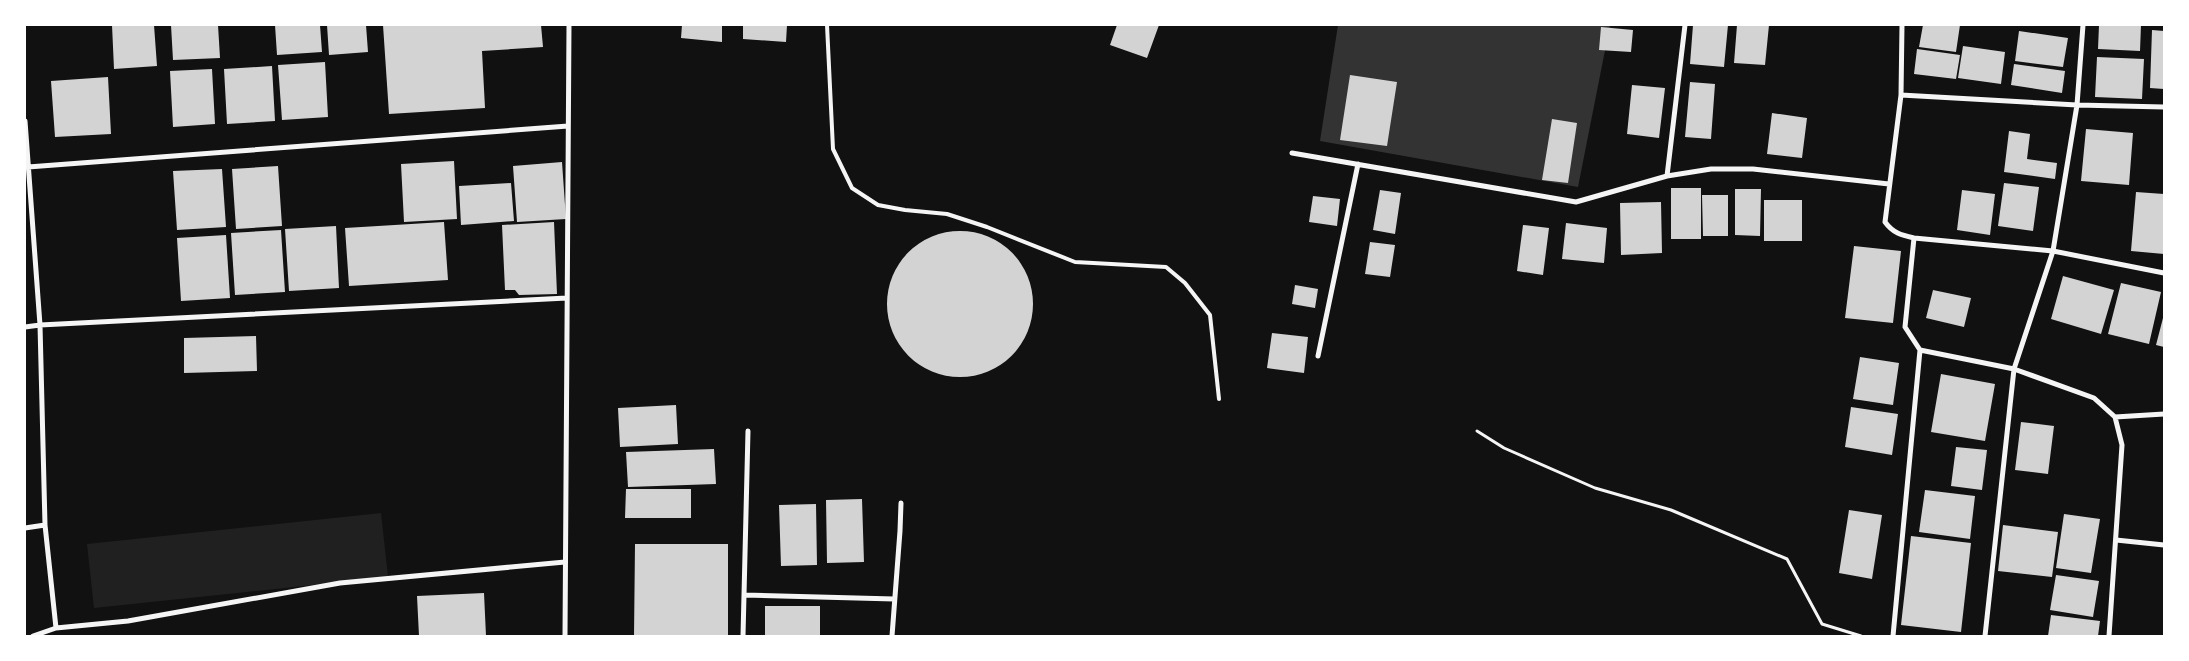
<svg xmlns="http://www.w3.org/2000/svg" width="2189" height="661" font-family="Figtree,sans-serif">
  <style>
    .green { fill: #202020 }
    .water { fill: #333 }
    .building { fill: #d3d3d3 }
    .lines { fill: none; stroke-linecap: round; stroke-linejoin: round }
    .path { stroke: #f5f5f5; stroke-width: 3 }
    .service { stroke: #f5f5f5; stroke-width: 4 }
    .minor { stroke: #f5f5f5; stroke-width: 5 }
  </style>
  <rect width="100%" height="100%" fill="#111"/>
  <path class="green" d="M381 513 388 577 94 608 87 544Z"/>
  <path class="water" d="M1338 25H1610L1578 187 1320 141Z"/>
  <path class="building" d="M112 25H154L157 66 114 69Z
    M171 25H218L220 58 173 60Z
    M275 25H320L322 52 277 55Z
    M327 25H366L368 52 329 55Z
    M383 25H541L543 47 482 51 485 108 389 114Z
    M682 25H722V42L681 38Z
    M743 25H787L786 42 743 39Z
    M1117 25H1159L1147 58 1110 45Z
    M1693 25H1728L1724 67 1690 64Z
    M1737 25H1769L1765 65 1734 63Z
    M1923 25H1960L1956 52 1919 47Z
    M2099 25H2141L2140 51 2098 49Z
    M1601 27 1633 30 1631 52 1599 50Z
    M2152 30 2164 31V89L2150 88Z
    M2019 31 2068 38 2063 67 2015 61Z
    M1963 46 2005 52 2001 84 1958 78Z
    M1917 49 1960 55 1956 79 1914 74Z
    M2097 57 2144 59 2142 99 2095 97Z
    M325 62 328 117 282 120 278 65Z
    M2014 64 2065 71 2062 93 2011 85Z
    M272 66 275 121 227 124 224 69Z
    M212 69 215 124 173 127 170 71Z
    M1350 75 1397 82 1387 146 1340 140Z
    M108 77 111 134 55 137 51 81Z
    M1690 82 1715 84 1711 139 1685 137Z
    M1632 85 1665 88 1659 138 1627 134Z
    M1772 113 1807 118 1802 158 1767 154Z
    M1552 119 1577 123 1568 183 1542 180Z
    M2086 129 2133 133 2129 185 2081 181Z
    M2009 131 2030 134 2027 159 2057 163 2055 179 2004 172Z
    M454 161 457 219 404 222 401 164Z
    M562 162 566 219 517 222 513 166Z
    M278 166 282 226 236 229 232 169Z
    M222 169 226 227 177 230 173 171Z
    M511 183 514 221 461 225 459 186Z
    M2004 183 2039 187 2033 231 1998 226Z
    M1671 188H1701V239H1671Z
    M1735 189H1761L1760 236 1735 235Z
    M1380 190 1401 193 1395 234 1373 230Z
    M1962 190 1995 194 1990 235 1957 230Z
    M2136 192 2164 194V254L2131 251Z
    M1702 195H1728V236H1703Z
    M1313 196 1340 199 1337 226 1309 222Z
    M1764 200H1802V241H1764Z
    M1661 202 1662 253 1621 255 1620 203Z
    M444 222 448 280 349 286 345 228Z
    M554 222 557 294 519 295 515 290H505L502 225Z
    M1566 223 1607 228 1604 263 1562 259Z
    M1523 225 1549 228 1543 275 1517 271Z
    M336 226 339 288 289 291 285 229Z
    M281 230 285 292 235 295 231 233Z
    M887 304a73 73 0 1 1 146 0a73 73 0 1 1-146 0Z
    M226 235 230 298 181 301 177 238Z
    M1370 242 1395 245 1390 277 1365 274Z
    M1854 246 1901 251 1893 323 1845 318Z
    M2063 276 2114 290 2101 334 2051 319Z
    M2121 283 2161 292 2149 344 2108 334Z
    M1295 285 1318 289 1315 308 1292 304Z
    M1933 290 1971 298 1964 327 1926 318Z
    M2163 318H2164V347L2156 345Z
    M1272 333 1308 337 1304 373 1267 368Z
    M256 336 257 371 184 373V338Z
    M1860 357 1899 363 1893 405 1853 399Z
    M1941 374 1995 384 1985 441 1931 432Z
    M676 405 678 444 620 447 618 408Z
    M1851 407 1898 414 1892 455 1845 447Z
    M2021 422 2054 426 2048 474 2015 470Z
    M1956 447 1987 450 1982 490 1951 486Z
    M714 449 716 484 628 487 626 452Z
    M626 489H691V518H625Z
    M1925 490 1975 496 1970 539 1919 532Z
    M862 499 864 562 827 563 826 500Z
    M816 504 817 565 781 566 779 505Z
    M1849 510 1882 515 1872 579 1839 573Z
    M2064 514 2100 519 2091 573 2056 568Z
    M2003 525 2058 532 2052 577 1998 571Z
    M1911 536 1971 543 1961 632 1901 625Z
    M635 544H728V636H634Z
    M2056 575 2099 581 2093 617 2050 610Z
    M484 593 486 636H419L417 596Z
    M765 606H820V636H765Z
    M2051 615 2100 621 2098 636H2048Z"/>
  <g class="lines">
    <path class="path" d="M1477 431 1504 448 1595 488 1671 510 1787 559 1822 624 1861 636"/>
    <path class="service" d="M827 25 833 149 852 188 878 205 905 210 947 214 987 227 1075 262 1166 267 1185 283 1210 315 1219 399"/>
    <path class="minor" d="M1902 25 1901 95 1885 222C1893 233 1901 235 1914 238L2053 251 2164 273
      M1901 95 2077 105 2164 107
      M25 121 40 325 45 525 56 628 33 636
      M1292 153 1576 202 1667 176 1711 169H1753L1889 184
      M28 167 568 126
      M1667 176 1685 25
      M25 327 40 325 567 298
      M1920 350 2014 369 2094 398 2115 417 2122 445 2109 636
      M1318 356 1358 164
      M2115 417 2164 414
      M25 528 45 525
      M2116 540 2164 545
      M744 595 894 599
      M56 628 128 621 340 583 565 562
      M565 636 569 25
      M743 636 748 431
      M892 636 900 531 901 503
      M1893 636 1920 350 1905 327 1914 238
      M1985 636 2014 369 2053 251 2077 105 2083 25"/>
  </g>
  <rect width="2189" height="661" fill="none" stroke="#ffffff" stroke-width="52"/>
</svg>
